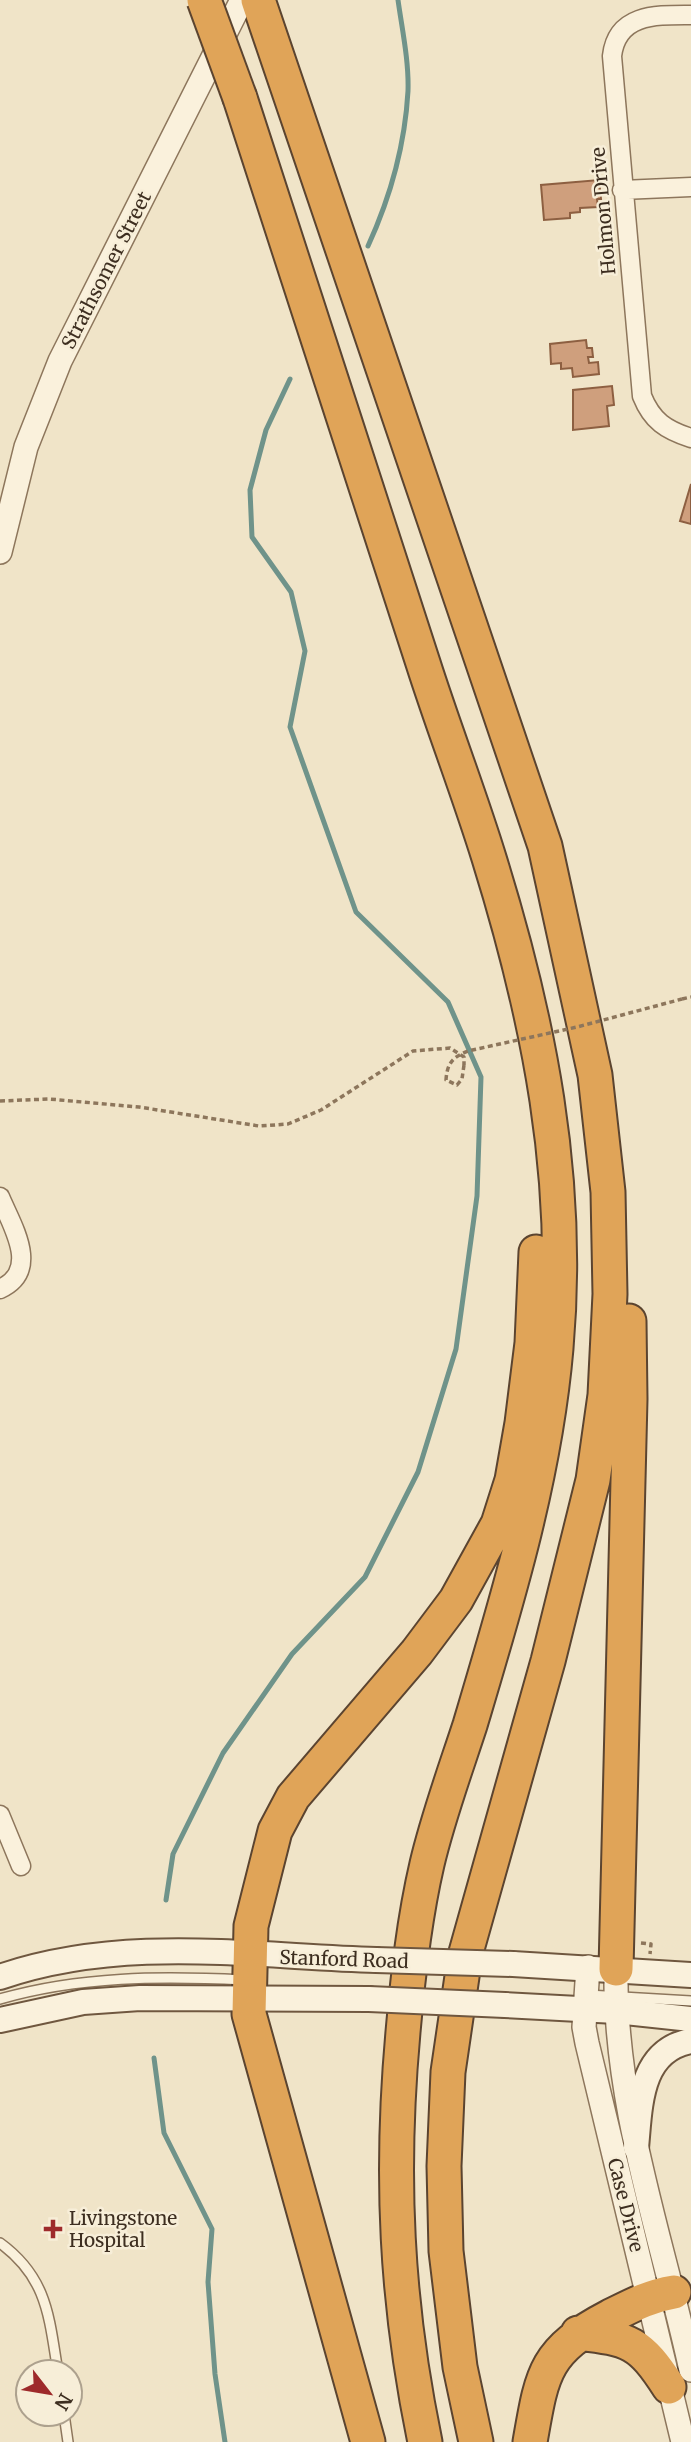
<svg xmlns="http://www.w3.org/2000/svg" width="691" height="2442" font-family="Merriweather,serif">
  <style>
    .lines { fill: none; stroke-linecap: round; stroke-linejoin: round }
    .stream { stroke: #6f938a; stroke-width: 5 }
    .building { fill: #cf9f7d; stroke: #8d5f41; stroke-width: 2 }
    .service-casing { stroke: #8d765c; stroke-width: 12 }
    .minor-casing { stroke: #8d765c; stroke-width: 21 }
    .tertiary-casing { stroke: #8d765c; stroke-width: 26 }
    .secondary-casing { stroke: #6f573f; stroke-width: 28 }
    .motorway-casing { stroke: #5b4430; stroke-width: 37 }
    .path { stroke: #8d765c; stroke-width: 3.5; stroke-dasharray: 5 3.5; stroke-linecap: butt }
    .service { stroke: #faf1dc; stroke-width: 9 }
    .minor { stroke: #faf1dc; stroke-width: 18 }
    .tertiary { stroke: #faf1dc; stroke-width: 23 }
    .secondary { stroke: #faf1dc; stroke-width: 24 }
    .motorway { stroke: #e0a458; stroke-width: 33 }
    .secondary-bridge-casing { stroke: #6f573f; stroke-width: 28; stroke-linecap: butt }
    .motorway-bridge-casing { stroke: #5b4430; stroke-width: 37; stroke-linecap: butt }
    .path-bridge { stroke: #8d765c; stroke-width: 3.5; stroke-dasharray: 5 3.5; stroke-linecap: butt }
    .secondary-bridge { stroke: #faf1dc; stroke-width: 24 }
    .motorway-bridge { stroke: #e0a458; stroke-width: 33 }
    .poi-dot { fill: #9e2a2b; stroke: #f7eed8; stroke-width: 2.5 }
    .labels { text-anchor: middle; stroke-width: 5; stroke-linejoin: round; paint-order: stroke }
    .street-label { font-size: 19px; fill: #3d2e20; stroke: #f7eed8 }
    .poi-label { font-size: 19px; fill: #3d2e20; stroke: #f7eed8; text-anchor: start }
  </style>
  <rect width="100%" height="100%" fill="#f0e4c8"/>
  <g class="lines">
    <path class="stream" d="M368 246C390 198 405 144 408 91 409 61 402 29 398 0
      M166 1900 173 1854 223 1753 292 1654 365 1577 418 1472 456 1349 477 1196 481 1077 448 1002 356 912 290 727 305 651 291 592 252 537 250 490 266 430 290 379
      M154 2058 164 2133 212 2229 208 2282 215 2374 225 2442"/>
  </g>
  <path class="building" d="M599 180 601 199H597L598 207 580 208V212L570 213V218L544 220 541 185Z
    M586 340 587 348H592L593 357H588L589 363 598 362 599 374 573 377 572 368 561 369V363L551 364 550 344Z
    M612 386 614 405 607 406 609 426 573 430V390Z
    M691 484V524L680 521Z"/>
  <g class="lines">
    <defs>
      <path id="service" d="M588 1995 691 2001
        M0 1999C80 1976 161 1976 244 1980
        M0 2243C48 2278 49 2318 58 2372
        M64 2414 68 2442"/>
      <path id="minor" d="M691 15C657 15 617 13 612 56L642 396C652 421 666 430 691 438
        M622 190 691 187
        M0 1197C12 1226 41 1270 0 1289
        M0 1815 21 1866"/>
      <path id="tertiary" d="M0 552 26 447 60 361 242 0
        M588 1967 584 2027 587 2043 683 2442
        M616 1969C614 2106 662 2237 691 2370"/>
      <path id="secondary" d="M513 1964 691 1975
        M0 1977C122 1935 250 1956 376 1960
        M505 2005 616 2011 691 2019
        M0 2020 83 2002 140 1998 369 1999
        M636 2148C640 2107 639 2050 691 2041"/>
      <path id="motorway" d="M258 0 545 846 595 1075 608 1192 610 1294 605 1395 593 1480 548 1661 465 1956 448 2072 444 2166 446 2251 460 2367 476 2442
        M240 98C301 286 362 475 423 663 444 729 469 793 489 858 539 1019 571 1178 556 1348 545 1477 507 1601 470 1725 455 1771 438 1817 427 1864 414 1920 408 1975 403 2032 390 2175 396 2302 425 2442
        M616 1969 630 1399 629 1321
        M578 2333C630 2339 640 2342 669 2387
        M368 2442 249 2014 251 1926 275 1831 293 1797 417 1652 456 1600 498 1524 512 1480 522 1423 532 1343 536 1252
        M530 2442C542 2373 544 2351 609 2317 631 2306 649 2296 674 2292"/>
    </defs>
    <use href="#service" class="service-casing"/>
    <use href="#minor" class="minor-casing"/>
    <use href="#tertiary" class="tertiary-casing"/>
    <use href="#secondary" class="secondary-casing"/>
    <use href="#motorway" class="motorway-casing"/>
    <path class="path" d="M682 999 691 997
      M0 1101 49 1099 139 1107 259 1126 288 1124 321 1110 413 1051 450 1048 464 1057V1065
      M641 1943 651 1944 650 1954"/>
    <use href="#service" class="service"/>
    <use href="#minor" class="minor"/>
    <use href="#tertiary" class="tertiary"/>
    <use href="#secondary" class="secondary"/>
    <use href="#motorway" class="motorway"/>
    <defs>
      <path id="secondary-bridge" d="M376 1960 513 1964
        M369 1999 505 2005"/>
      <path id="motorway-bridge" d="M204 0 240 98"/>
    </defs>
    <use href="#secondary-bridge" class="secondary-bridge-casing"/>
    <use href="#motorway-bridge" class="motorway-bridge-casing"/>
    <path class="path-bridge" d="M464 1065 462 1079 457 1085 446 1080C447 1063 453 1057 468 1051L577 1027 682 999"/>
    <use href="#secondary-bridge" class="secondary-bridge"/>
    <use href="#motorway-bridge" class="motorway-bridge"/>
  </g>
  <path class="poi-dot" d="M49.5 2218.5h7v7h7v7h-7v7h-7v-7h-7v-7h7z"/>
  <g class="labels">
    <g class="street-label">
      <text transform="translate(603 211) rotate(-95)" y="7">Holmon Drive</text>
      <text transform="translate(106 270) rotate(-63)" y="7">Strathsomer Street</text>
      <text transform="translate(344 1959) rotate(2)" y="7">Stanford Road</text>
      <text transform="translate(626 2205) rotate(76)" y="7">Case Drive</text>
    </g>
    <g class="poi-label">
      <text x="69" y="2225">Livingstone<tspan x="69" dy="22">Hospital</tspan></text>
    </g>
  </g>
  <g transform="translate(49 2393) rotate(121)"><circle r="33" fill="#f7eed8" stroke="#ada18e" stroke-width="2"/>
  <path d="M0-5L12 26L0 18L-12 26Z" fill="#9e2a2b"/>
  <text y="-10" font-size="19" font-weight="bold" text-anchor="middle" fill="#3d2e20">N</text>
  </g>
</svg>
